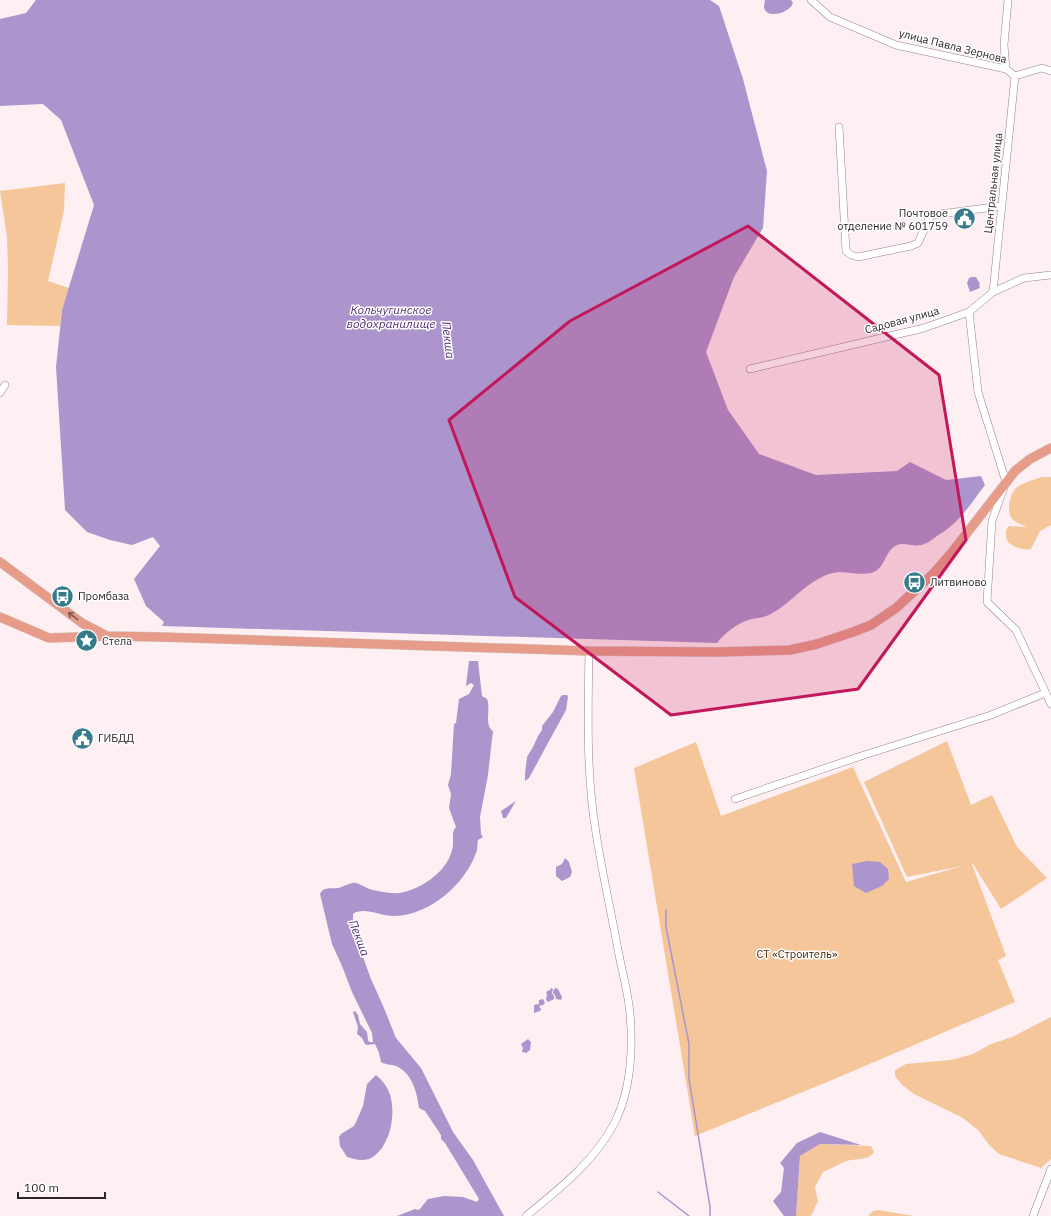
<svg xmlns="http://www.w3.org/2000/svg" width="1051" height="1216" font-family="'IBM Plex Sans',sans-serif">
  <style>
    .green { fill: #f5c69a }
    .water { fill: #ac95cc }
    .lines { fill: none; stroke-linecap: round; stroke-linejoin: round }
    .stream { stroke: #ac95cc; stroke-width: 1.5 }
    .minor-casing { stroke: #988287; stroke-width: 8 }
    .major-casing { stroke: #d1cfd0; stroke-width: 10 }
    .minor { stroke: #fff; stroke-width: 7 }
    .major { stroke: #e79b89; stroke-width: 9 }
    .oneway { stroke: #825b54 }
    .marked { fill: #c2185b; fill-opacity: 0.2; stroke: #c2185b; stroke-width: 3; stroke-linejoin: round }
    .labels { text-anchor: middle; stroke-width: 3; stroke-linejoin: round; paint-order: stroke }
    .street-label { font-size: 11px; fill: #2f2628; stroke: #fff }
    .poi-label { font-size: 11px; fill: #2f2628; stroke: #fff; text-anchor: start }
    .park-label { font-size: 11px; fill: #462600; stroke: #fff }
    .water-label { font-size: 12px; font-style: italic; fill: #4f2f72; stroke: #fff }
  </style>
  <rect width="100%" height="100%" fill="#feeff2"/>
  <path class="green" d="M65 183 64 211 48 281 69 288 62 310 60 326 7 325 8 271 7 237 0 191Z
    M1042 477H1051V525L1040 531 1031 549C1026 551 1010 547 1007 540 1006 538 1006 533 1006 530L1009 526 1027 527C1023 525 1017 523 1013 520 1006 513 1009 495 1016 488 1023 482 1034 480 1042 477Z
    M947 741 971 805 992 795 1017 847 1047 878 1001 909 973 864H972L1006 956 998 960 1015 1002 832 1080 695 1136 634 768 696 742 721 816 853 767 906 882 962 866 907 877 864 782Z
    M1051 1017V1159L1041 1168 999 1154 990 1146 978 1130 963 1118 914 1094 902 1085 895 1076V1070L906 1064 951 1060 973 1054 991 1044 1012 1037Z
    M820 1144 871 1146 874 1152C869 1161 853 1158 844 1162 837 1165 831 1169 823 1172L816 1185 815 1188 818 1201 811 1216H796L800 1156Z
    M878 1210 914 1216H915H868L873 1211Z"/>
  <path class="water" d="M36 0H710L719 6 743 79 767 171 763 228 734 277 706 352 728 410 759 454 816 475 897 471 910 462 946 480 981 476 985 485C975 498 965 514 952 525 948 529 942 533 937 536 933 539 927 544 921 545 914 547 904 542 897 545 884 551 886 569 871 573 857 576 842 569 829 574 804 583 791 604 769 615 762 618 755 618 748 620 736 624 725 633 717 643L162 626 164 622 146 606 134 579 160 546 153 537 132 545 110 540 87 532 65 510 56 367 62 310 94 205 61 120 43 104 0 106V19L26 13Z
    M765 0H791L793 3C790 13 766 20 764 7 764 4 765 2 765 0Z
    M972 277H976L980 284 979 285 980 288 970 292 967 283 969 278Z
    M469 661H478L482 696 487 699 488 702C490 712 484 726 494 732H493L492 739 488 775 480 817 481 834 483 837 478 840C477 844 478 849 476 853 465 884 430 915 395 916 383 917 363 906 353 914V929L356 938 371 979 384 1008 396 1038 421 1068 453 1132 473 1160 504 1216H397L415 1209 419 1210 428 1199 444 1196 463 1197 477 1202 479 1199 445 1143 441 1139V1135L425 1111 419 1108C417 1092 412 1073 396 1066 391 1064 385 1065 381 1062L379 1053 375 1044 367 1045 365 1044 362 1038 357 1034 358 1027 353 1012 355 1011 358 1015 360 1024 367 1032 368 1040 369 1042H373L372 1033 352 992 342 966 332 944 320 894C323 886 332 889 338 888 344 887 350 882 356 883 360 884 363 886 367 888 374 891 392 894 400 893 421 889 447 872 452 850 455 842 450 833 456 827L449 808 451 794 448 785 451 774 454 724 456 723 459 699 469 694 474 685 471 683 466 686Z
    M563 695H567L568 697 566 710 529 778 525 781V774L527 757 533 747 538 736 542 730V726L553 712 561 696Z
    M516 801 506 818H503L501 811Z
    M565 858 569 862 572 872 570 877 562 881 556 876V867L562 864Z
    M867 861 880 862 888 869 889 879 882 886 866 893 854 886 852 864Z
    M551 988 553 989 552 993 554 996V999L548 1002 546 1000 547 994 546 993 547 991 550 990Z
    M556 988 558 989 562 997 561 1000 556 999 555 995 553 993 554 989Z
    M543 999 545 1003 543 1005 539 1006 541 1009 540 1011 534 1013V1005L539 1004V1000Z
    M528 1039 531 1042 530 1050 526 1053 522 1052 523 1048 521 1044Z
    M376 1075C382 1080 386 1085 389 1092 397 1111 391 1147 371 1158 363 1162 354 1159 347 1157L340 1146 339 1137 341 1134 354 1126 356 1122 363 1106 367 1084Z
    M820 1132 861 1145 820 1144 800 1156 796 1216H784L773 1201 781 1192 784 1168 780 1163 797 1143Z"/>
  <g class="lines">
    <path class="stream" d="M666 910V927L689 1044V1079L710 1207V1216
      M658 1192 689 1216"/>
    <defs>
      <path id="minor" d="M811 0 830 17 896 45 1006 69 1015 76 1042 68 1051 71
        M1006 69 1004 45 1008 0
        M839 127 846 251 851 255 858 257 911 246 918 243 929 219 932 215 1002 206
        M993 292 1015 76
        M969 312 978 392 1006 482 992 521 987 602 1016 630 1051 704
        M750 369 924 328 969 312 993 292 1024 278 1051 275
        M0 393 5 385
        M735 799 861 756 991 715 1045 693
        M526 1216C558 1190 594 1162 614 1124 631 1091 633 1049 630 1013 628 992 622 971 618 950 611 911 602 872 596 833 586 773 588 712 589 651
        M1033 1216 1051 1169"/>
      <path id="major" d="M0 562 82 623 105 635
        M0 617 49 638 106 636 161 637 589 651 717 652 790 650 817 644 853 632 871 625 896 608 934 573 953 551 1015 471 1030 459 1051 448"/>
    </defs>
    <use href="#minor" class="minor-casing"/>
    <use href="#major" class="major-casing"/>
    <use href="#minor" class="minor"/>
    <use href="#major" class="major"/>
  </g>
  <defs><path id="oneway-shaft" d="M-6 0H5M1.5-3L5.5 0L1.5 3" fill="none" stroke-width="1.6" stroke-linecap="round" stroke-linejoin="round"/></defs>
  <use class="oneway" href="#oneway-shaft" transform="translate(73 616) rotate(-143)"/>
  <path class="marked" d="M748 226 939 375 966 540 858 689 671 715 515 597 449 420 570 321Z"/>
  <defs>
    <symbol id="civic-disc" viewBox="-11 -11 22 22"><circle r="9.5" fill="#367b89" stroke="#fff"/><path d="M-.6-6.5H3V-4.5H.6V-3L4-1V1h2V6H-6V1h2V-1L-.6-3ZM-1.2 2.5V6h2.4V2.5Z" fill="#fff"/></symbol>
    <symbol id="bus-disc" viewBox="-11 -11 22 22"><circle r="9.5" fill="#367b89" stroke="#fff"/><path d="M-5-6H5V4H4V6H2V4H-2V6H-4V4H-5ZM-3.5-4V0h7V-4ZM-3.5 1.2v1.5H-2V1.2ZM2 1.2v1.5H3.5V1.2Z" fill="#fff"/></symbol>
    <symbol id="sight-disc" viewBox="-11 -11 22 22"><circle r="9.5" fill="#367b89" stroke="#fff"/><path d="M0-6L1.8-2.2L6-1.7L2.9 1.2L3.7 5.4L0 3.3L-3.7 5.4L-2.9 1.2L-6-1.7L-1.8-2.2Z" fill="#fff"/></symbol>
  </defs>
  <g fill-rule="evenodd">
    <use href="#civic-disc" x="952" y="206" width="25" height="25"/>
    <use href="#bus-disc" x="902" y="570" width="25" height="25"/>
    <use href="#bus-disc" x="50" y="584" width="25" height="25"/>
    <use href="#sight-disc" x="74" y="628" width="25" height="25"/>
    <use href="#civic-disc" x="70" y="726" width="25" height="25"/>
  </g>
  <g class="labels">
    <g class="street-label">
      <text transform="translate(953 46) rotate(14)" y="4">улица Павла Зернова</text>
      <text transform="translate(993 183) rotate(-84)" y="4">Центральная улица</text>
      <text transform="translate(902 320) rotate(-15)" y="4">Садовая улица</text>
    </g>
    <g class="poi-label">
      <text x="948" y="217" text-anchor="end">Почтовое<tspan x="948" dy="13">отделение № 601759</tspan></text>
      <text x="930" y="586">Литвиново</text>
      <text x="78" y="600">Промбаза</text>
      <text x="102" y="645">Стела</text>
      <text x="98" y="742">ГИБДД</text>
    </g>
    <g class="park-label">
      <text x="797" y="958">СТ «Строитель»</text>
    </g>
    <g class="water-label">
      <text x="391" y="314">Кольчугинское<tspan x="391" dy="14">водохранилище</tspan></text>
      <text transform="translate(448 340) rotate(83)" y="4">Пекша</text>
      <text transform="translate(359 938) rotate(69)" y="4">Пекша</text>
    </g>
  </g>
  <path d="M18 1192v6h87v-6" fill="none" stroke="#2f2628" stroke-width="2"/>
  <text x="24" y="1192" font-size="12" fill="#2f2628" stroke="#ffffff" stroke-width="3" paint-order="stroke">100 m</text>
</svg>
